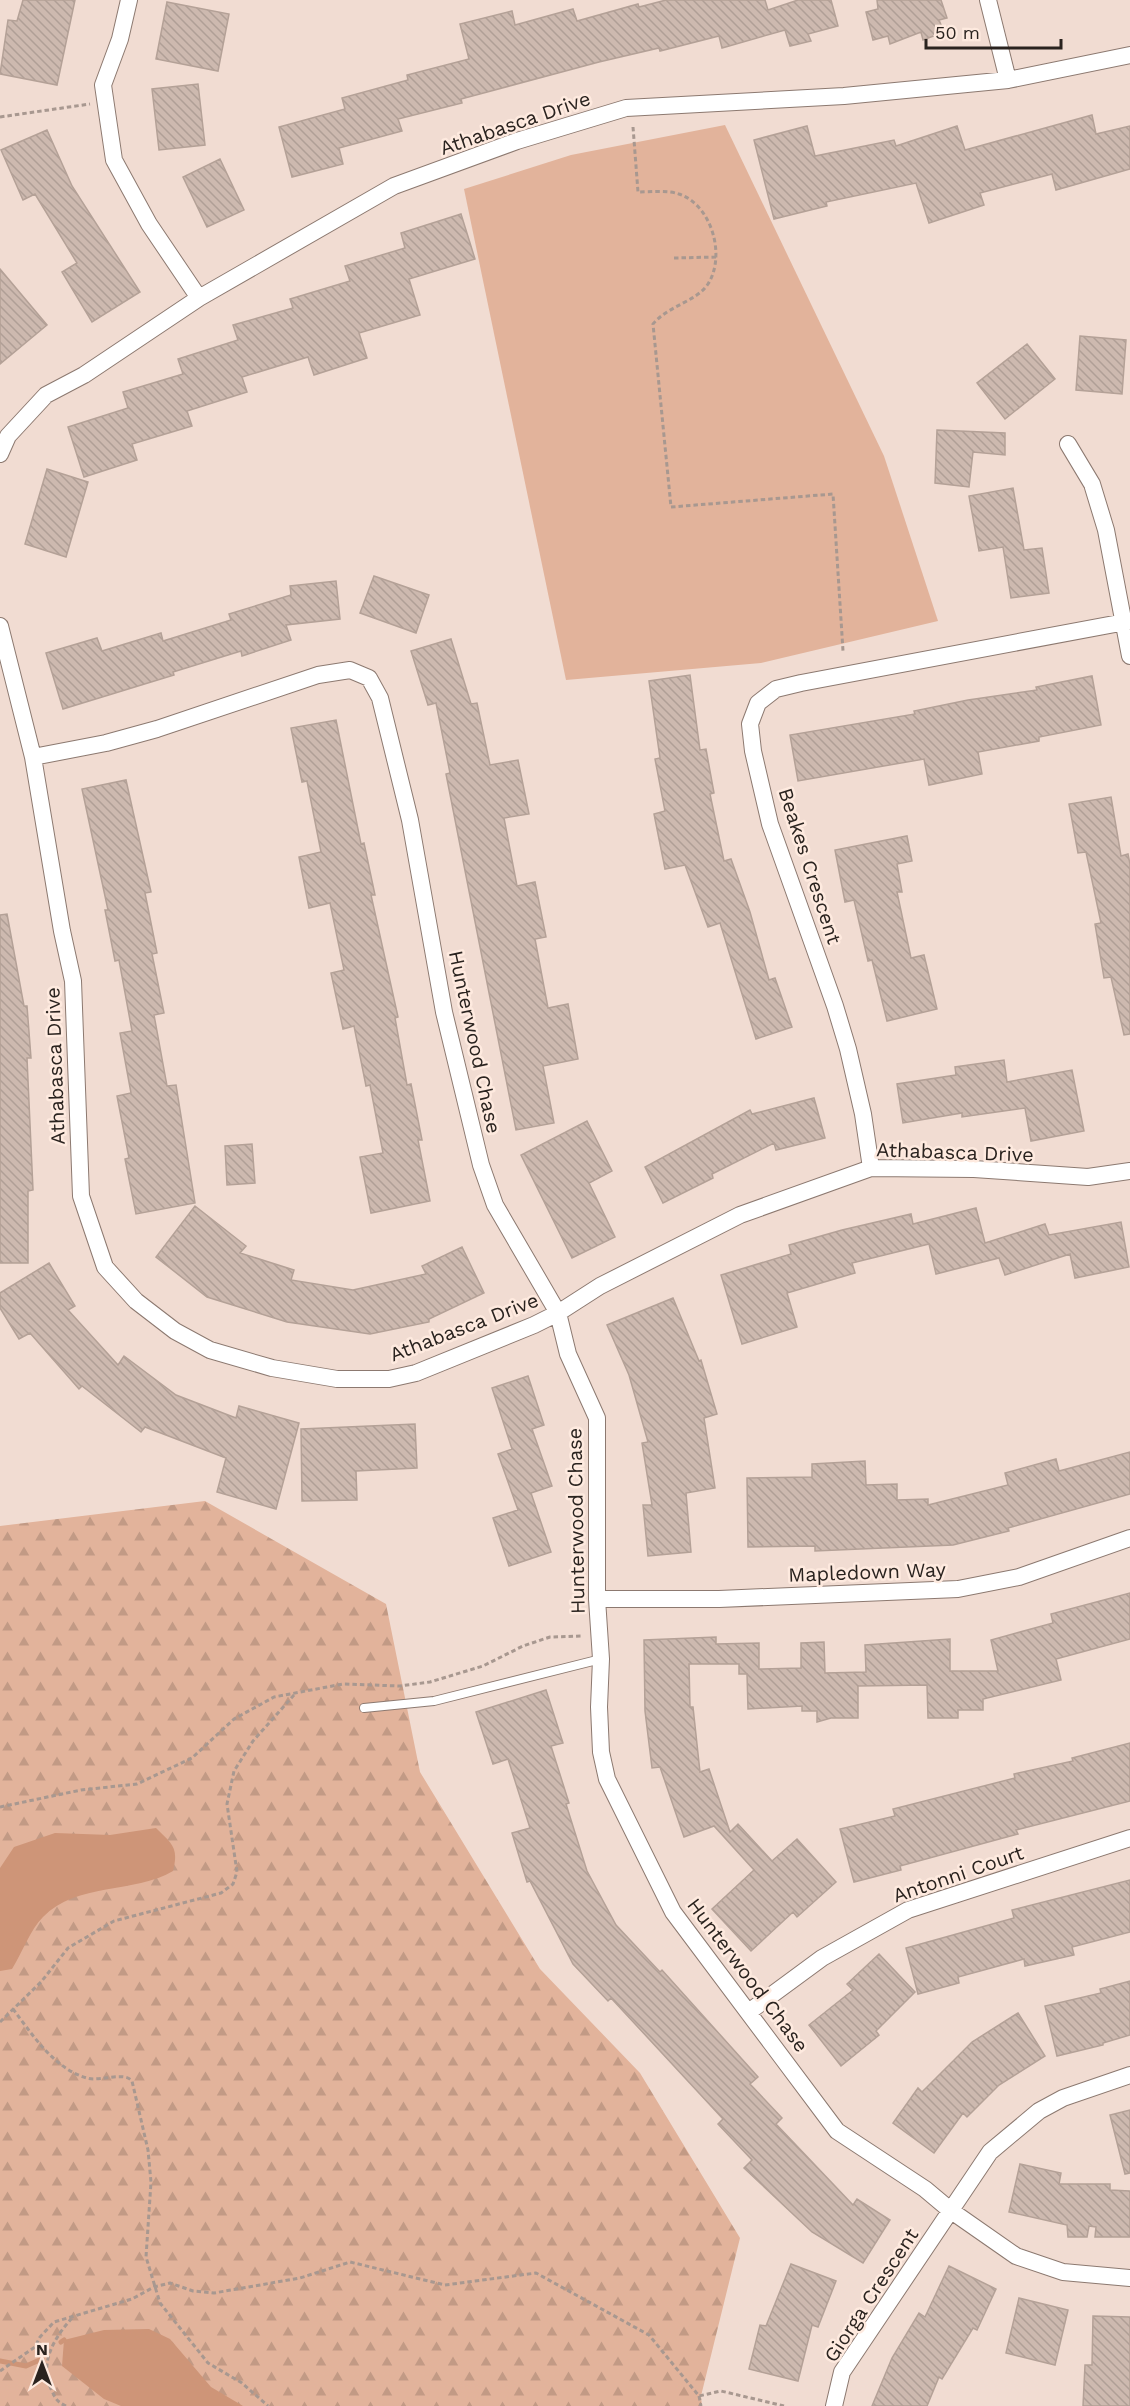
<svg xmlns="http://www.w3.org/2000/svg" width="1130" height="2406" font-family="'Work Sans',sans-serif">
  <style>
    .forest { fill: url(#forest-firs) }
    .green { fill: #e2b39b }
    .water { fill: #ce9578 }
    .lines { fill: none; stroke-linecap: round; stroke-linejoin: round }
    .stream { stroke: #ce9578; stroke-width: 5 }
    .building { fill: url(#building-back-hatch); stroke: #b4a197; stroke-width: 1.5 }
    .service-casing { stroke: #8c7970; stroke-width: 10 }
    .minor-casing { stroke: #8c7970; stroke-width: 18 }
    .path { stroke: #a89890; stroke-width: 3; stroke-dasharray: 4.5 3; stroke-linecap: butt }
    .service { stroke: #fff; stroke-width: 8 }
    .minor { stroke: #fff; stroke-width: 16 }
    .labels { text-anchor: middle; stroke-width: 5; stroke-linejoin: round; paint-order: stroke }
    .street-label { font-size: 20px; fill: #2a231f; stroke: #feeadf }
  </style>
  <defs>
    <pattern id="forest-firs" width="22" height="20" patternUnits="userSpaceOnUse" patternTransform="scale(1.5)"><rect width="22" height="20" fill="#e2b39b"/><path d="M5 1l3.5 6h-7zM16 11l3.5 6h-7z" fill="#c29a85"/></pattern>
    <pattern id="building-back-hatch" width="6" height="6" patternUnits="userSpaceOnUse" patternTransform="scale(1.5)"><rect width="6" height="6" fill="#cdb9af"/><path d="M-1 5l2 2M0 0l6 6M5-1l2 2" fill="none" stroke="#b09f96"/></pattern>
  </defs>
  <rect width="100%" height="100%" fill="#f1dcd2"/>
  <path class="forest" d="M205 1501 386 1604 420 1772 540 1969 640 2073 740 2238 701 2396 702 2406H0V1526Z"/>
  <path class="green" d="M725 125 884 456 938 621 761 663 566 680 464 189 571 155Z"/>
  <path class="water" d="M156 1828C172 1844 179 1847 173 1871 134 1894 77 1882 43 1917 30 1930 22 1953 12 1969L0 1971V1868L14 1847 55 1833 110 1835Z
    M149 2329 170 2339 211 2387 243 2406H121L104 2399 62 2366 64 2340 104 2330Z"/>
  <g class="lines">
    <path class="stream" d="M61 2342 64 2340
      M0 2361 26 2366 42 2359"/>
  </g>
  <path class="building" d="M23 0H75L57 85 0 74 8 20 17 21Z
    M666 0H765L768 10 798 0H831L838 26 808 34 811 41 790 46 785 30 722 48 719 36 660 51 659 48 599 62 461 99 462 103 398 119 402 131 339 148 343 164 292 177 279 127 345 109 342 98 408 80 407 75 469 59 460 24 512 11 515 25 573 9 577 21 638 4 639 7Z
    M877 0H941L947 18 939 20 944 32 923 40 921 32 890 44 888 36 873 40 866 12 878 9Z
    M167 2 229 14 218 71 156 59Z
    M198 84 205 145 159 150 152 89Z
    M1092 115 1096 134 1130 126V169L1056 190 1052 174 980 193 984 205 929 223 916 183 826 202 827 206 774 219 754 140 807 126 815 156 894 140 896 146 957 126 965 150Z
    M47 130 72 186 140 292 92 322 62 272 77 263 35 194 23 200 1 150Z
    M220 159 244 210 207 227 183 177Z
    M461 214 475 259 409 279 420 315 359 333 367 358 314 375 308 357 242 377 247 392 187 411 192 426 132 444 137 460 84 477 68 427 128 408 123 392 183 374 178 359 238 340 233 325 293 308 290 299 350 281 345 266 405 248 401 233Z
    M0 269 47 325 0 364Z
    M1080 336 1126 340 1122 394 1076 390Z
    M1027 344 1055 379 1005 419 977 383Z
    M937 430 1005 433V455L973 452 969 487 935 483Z
    M47 469 88 482 66 557 25 544Z
    M1013 488 1024 550 1042 548 1049 593 1011 598 1003 547 979 551 969 496Z
    M374 576 429 595 416 633 360 613Z
    M336 581 340 619 286 625 291 640 242 656 241 651 173 672 174 675 63 709 46 653 97 638 102 651 161 633 163 641 231 620 229 614 291 595 290 586Z
    M451 639 471 704 477 703 490 765 518 760 529 814 504 818 517 886 535 882 546 937 535 939 548 1008 568 1004 578 1059 543 1066 554 1123 516 1130 446 774 450 773 436 703 428 705 411 651Z
    M690 675 700 750 706 749 714 793 710 794 724 861 731 859 750 912 769 980 775 978 792 1027 756 1039 720 923 708 927 685 865 665 869 654 814 665 811 655 759 660 758 649 681Z
    M1092 676 1101 725 1039 737V741L978 752 982 774 929 785 924 759 798 781 790 735 915 714 914 711 968 700 1037 690 1036 687Z
    M336 720 361 844 364 843 375 895H371L398 1017 395 1018 407 1085 411 1084 422 1140H418L430 1201 371 1213 360 1157 383 1153 370 1085 366 1086 354 1026 343 1029 331 973 344 970 330 903 309 908 299 857 321 852 307 781 302 782 291 728Z
    M126 780 151 892 145 893 157 953 152 954 164 1013 154 1015 167 1086 176 1085 195 1203 136 1214 125 1159 129 1158 117 1096 131 1093 120 1033 132 1031 119 960 115 961 105 910H108L82 789Z
    M1111 797 1121 856 1128 854 1130 864V1034L1124 1035 1111 977 1104 978 1095 924 1101 923 1086 852 1078 853 1069 804Z
    M907 836 912 861 897 864 902 892H897L911 958 924 955 937 1009 887 1021 872 960 868 961 854 900 845 902 835 850Z
    M7 914 24 1006H27L31 1058H27L33 1190 28 1191V1263H0V915Z
    M1004 1060 1007 1082 1072 1070 1084 1131 1031 1141 1025 1108 962 1117V1113L903 1123 897 1084 956 1075 955 1067Z
    M814 1098 825 1138 776 1150 774 1143 712 1174 713 1178 663 1203 645 1167 750 1110 752 1114Z
    M587 1121 612 1171 589 1183 615 1237 572 1258 521 1155Z
    M252 1144 255 1183 227 1185 225 1146Z
    M195 1206 246 1246 240 1253 294 1270 291 1280 353 1290 426 1274 422 1266 462 1247 484 1293 429 1319V1322L370 1334 287 1322 207 1297 156 1257Z
    M976 1208 985 1243 1045 1224 1049 1235 1121 1222 1129 1267 1075 1278 1070 1254 1005 1275 999 1258 936 1274 929 1244 852 1263 855 1273 787 1293 797 1327 742 1344 721 1275 791 1254 789 1245 842 1230 911 1214 913 1224Z
    M49 1263 75 1306 68 1310 118 1365 124 1356 176 1395 236 1418 239 1406 299 1423 276 1509 217 1492 226 1458 145 1427 141 1432 82 1386 79 1389 30 1333 19 1339 0 1308V1293Z
    M673 1298 699 1361 701 1360 717 1414 704 1418 715 1488 686 1493 691 1552 648 1556 643 1505H652L642 1443 648 1442 629 1375 607 1325Z
    M528 1376 544 1425 532 1429 552 1486 531 1493 551 1552 509 1566 493 1518 518 1510 498 1454 512 1449 492 1388Z
    M415 1424 417 1468 356 1471 357 1500 302 1501 301 1429Z
    M1130 1452V1494L1008 1528 1009 1531 953 1545 815 1551V1546L748 1547 747 1478 812 1477V1464L865 1461 866 1485 897 1484V1500L928 1499V1505L1008 1485 1005 1473 1056 1459 1059 1471Z
    M1130 1593V1639L1056 1659 1061 1680 983 1699V1710H958V1718H928L927 1685 858 1686V1718H831L817 1722V1711H802V1706L748 1709 747 1674H739V1664H689L690 1707H693L700 1772 709 1769 730 1832 738 1824 772 1861 797 1839 836 1882 797 1917 793 1912 751 1951 712 1909 754 1870 714 1826 684 1837 660 1767 652 1768 645 1711 644 1640 716 1637V1644L759 1643V1669L801 1668V1643L824 1642 825 1673 866 1672 865 1645 950 1639V1671H998L991 1640 1053 1623 1051 1614Z
    M546 1690 563 1743 551 1746 569 1803 566 1804 587 1871 616 1925 660 1972 662 1970 758 2077 750 2084 782 2118 776 2124 853 2205 857 2199 890 2220 863 2263 812 2232 744 2168 752 2160 718 2124 723 2119 611 1998 608 2001 573 1964 530 1881 527 1882 512 1833 530 1828 508 1759 493 1764 476 1712Z
    M1130 1743V1801L1016 1830 1018 1834 900 1866 901 1870 854 1882 840 1829 895 1816 893 1809 1015 1778 1014 1774 1073 1761 1072 1758Z
    M1130 1880V1932L1072 1947 1074 1955 1025 1966 1024 1959 958 1977 959 1983 918 1994 906 1948 1014 1918 1012 1910Z
    M879 1954 915 1992 876 2031 879 2035 841 2066 809 2025 853 1990 847 1984Z
    M1130 1981V2035L1103 2043V2045L1057 2056 1045 2006 1101 1993 1100 1989Z
    M1018 2013 1045 2056 999 2085 967 2117 963 2113 934 2153 893 2123 918 2088 922 2092 972 2042Z
    M1130 2110V2173L1125 2174 1110 2115Z
    M1020 2164 1061 2173 1059 2184H1110V2190L1130 2191V2237H1095L1096 2227 1089 2226 1087 2237H1068L1067 2225 1009 2212Z
    M791 2264 836 2281 818 2327 812 2325 798 2381 749 2369 760 2325 766 2326Z
    M949 2266 996 2289 977 2330 973 2328 942 2379 939 2377 927 2406H872L892 2358 919 2313 925 2317Z
    M1019 2298 1068 2310 1055 2365 1006 2353Z
    M1093 2316 1130 2317V2406H1083L1085 2365H1092Z"/>
  <g class="lines">
    <defs>
      <path id="service" d="M364 1708 434 1701 601 1659"/>
      <path id="minor" d="M129 0 120 39 103 85 114 160 149 224 199 298
        M988 0 1008 80
        M1068 444 1092 484 1106 530 1130 656
        M0 454 8 436 46 395 84 375 199 298 394 186 517 141 626 108 844 96 1008 80 1130 55
        M0 626 33 757 62 931 73 981 81 1196 105 1267 136 1301 175 1331 210 1350 272 1368 337 1379H389L416 1373 534 1325 558 1313 600 1286 740 1215 871 1168 974 1169 1088 1177 1130 1171
        M33 757 106 743 157 729 318 675 350 670 369 678 380 698 410 820 444 1012 481 1165 495 1205 558 1313 568 1354 597 1418V1599L601 1659 599 1707 601 1752 607 1779 673 1912 837 2131 925 2189 950 2210 1016 2256 1063 2272 1130 2278
        M871 1168 863 1114 848 1049 835 1006 770 824 753 751 750 724 758 703 776 689 801 683 1130 621
        M597 1599H719L958 1589 1019 1577 1130 1538
        M750 2011 822 1958 908 1910 1130 1838
        M834 2406 842 2372 990 2152 1039 2111 1063 2098 1130 2075"/>
    </defs>
    <use href="#service" class="service-casing"/>
    <use href="#minor" class="minor-casing"/>
    <path class="path" d="M0 117 90 104
      M633 127 638 192C650 192 668 190 679 194 712 205 726 256 708 284 696 302 669 305 653 324L671 507 833 494 843 651
      M674 258 717 257
      M0 1807 81 1790 137 1784 192 1758 234 1719 274 1697 343 1684 400 1686 430 1682 483 1666 523 1646 550 1637 583 1636
      M13 2009C32 2034 54 2069 87 2078 100 2082 124 2071 132 2081L148 2150 151 2182 146 2257 160 2303 208 2363 242 2383 268 2406
      M0 2022 41 1982 68 1948 114 1921 221 1893 233 1884 237 1872 227 1804 234 1771 253 1741 294 1695
      M0 2371 35 2347 40 2337 54 2322 132 2299 154 2287 170 2283 193 2291 214 2293 300 2278 350 2262 445 2285 536 2273 649 2335 699 2396 721 2391 784 2406
      M699 2396 701 2406
      M66 2406C57 2402 55 2398 51 2389 39 2363 54 2338 72 2318"/>
    <use href="#service" class="service"/>
    <use href="#minor" class="minor"/>
  </g>
  <g class="labels">
    <g class="street-label">
      <text transform="translate(515 123) rotate(-19)" y="7">Athabasca Drive</text>
      <text transform="translate(810 866) rotate(72)" y="7">Beakes Crescent</text>
      <text transform="translate(475 1042) rotate(78)" y="7">Hunterwood Chase</text>
      <text transform="translate(55 1066) rotate(-92)" y="7">Athabasca Drive</text>
      <text transform="translate(955 1152) rotate(2)" y="7">Athabasca Drive</text>
      <text transform="translate(464 1327) rotate(-21)" y="7">Athabasca Drive</text>
      <text transform="translate(576 1521) rotate(-91)" y="7">Hunterwood Chase</text>
      <text transform="translate(867 1572) rotate(-2)" y="7">Mapledown Way</text>
      <text transform="translate(958 1874) rotate(-19)" y="7">Antonni Court</text>
      <text transform="translate(748 1975) rotate(53)" y="7">Hunterwood Chase</text>
      <text transform="translate(871 2295) rotate(-57)" y="7">Giorga Crescent</text>
    </g>
  </g>
  <g transform="translate(42 2364)" stroke="#feeadf" stroke-width="4.5" paint-order="stroke">
  <path d="M0-4.5L10 22L0 15L-10 22Z" fill="#2a231f"/>
  <text y="-9" font-size="16" font-weight="bold" text-anchor="middle" fill="#2a231f">N</text>
  </g>
  <path d="M926 39v9h135v-9" fill="none" stroke="#2a231f" stroke-width="3"/>
  <text x="935" y="39" font-size="18" fill="#2a231f" stroke="#feeadf" stroke-width="4.5" paint-order="stroke">50 m</text>
</svg>
